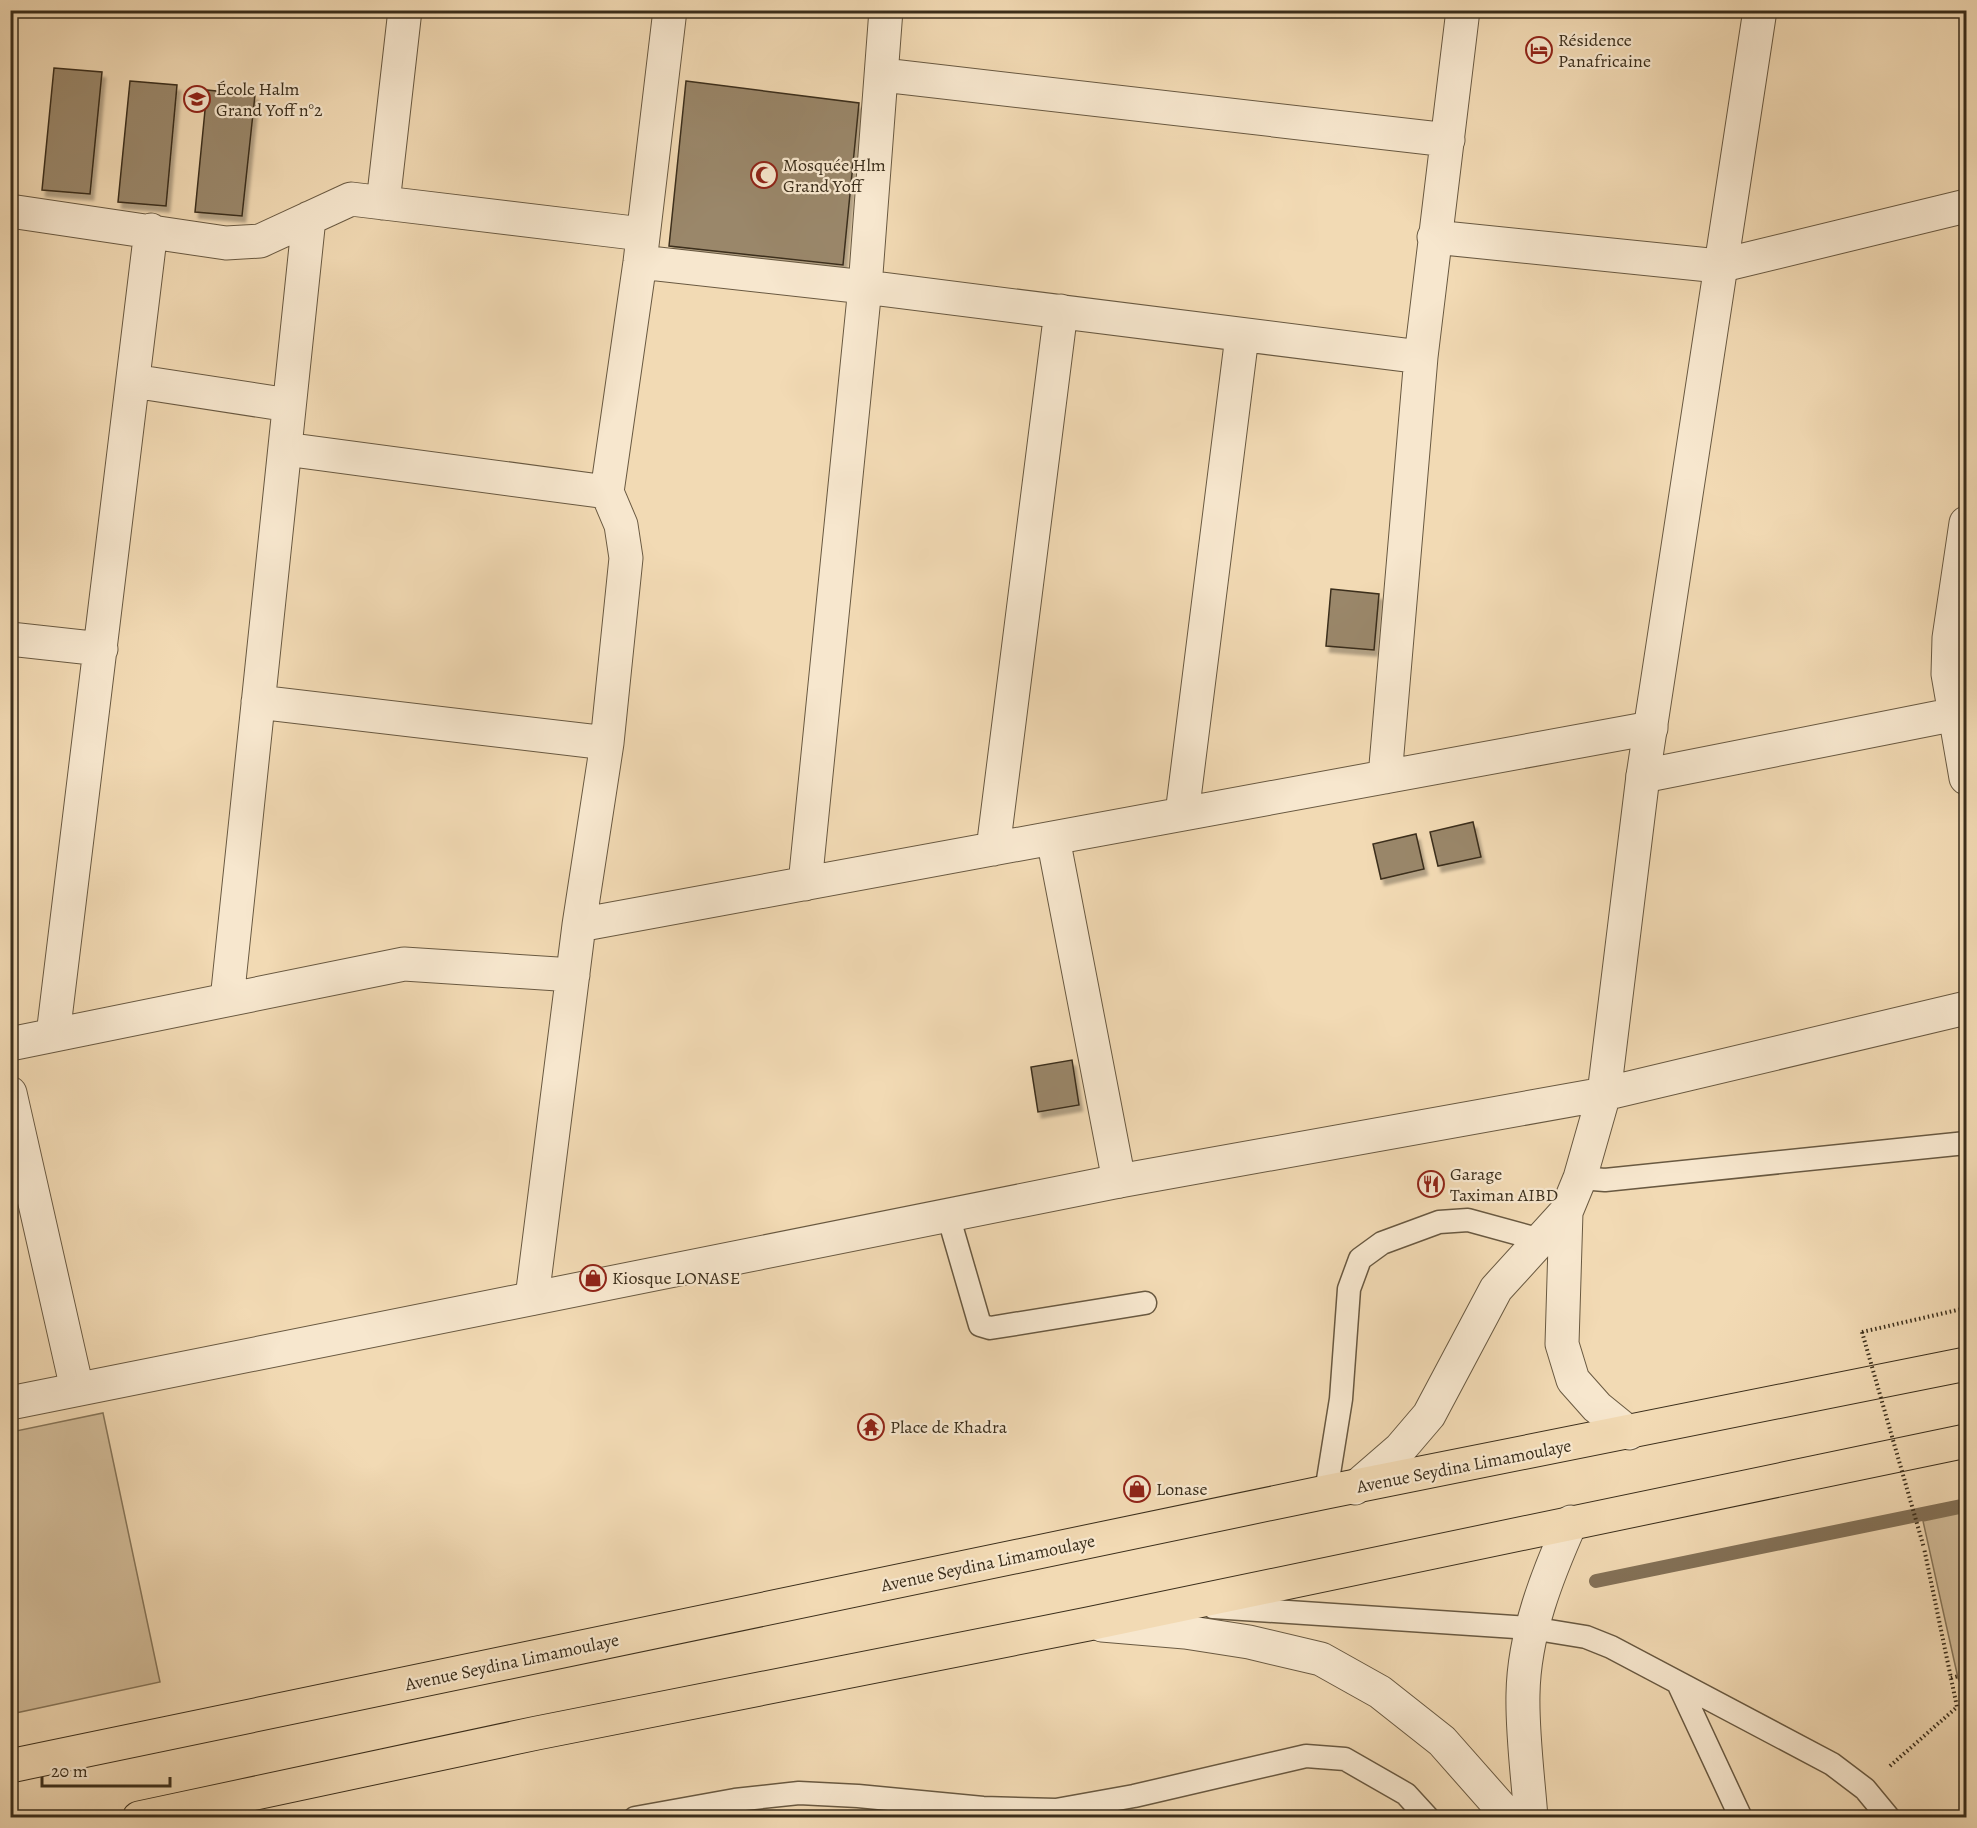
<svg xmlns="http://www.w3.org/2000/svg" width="1977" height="1828" font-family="Alegreya,serif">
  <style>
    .green { fill: #d3bd9a; stroke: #87765a; stroke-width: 1.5 }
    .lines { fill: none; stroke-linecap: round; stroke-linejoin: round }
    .stream { stroke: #847258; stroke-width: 14 }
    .building { fill: #9a876b; stroke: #3b2e1b; stroke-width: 1.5; filter: url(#shadow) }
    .service-casing { stroke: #695941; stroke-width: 25 }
    .minor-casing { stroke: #695941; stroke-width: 35 }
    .tertiary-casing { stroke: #695941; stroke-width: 35 }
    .trunk-casing { stroke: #3b2e1b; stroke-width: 35 }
    .path { stroke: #3b2e1b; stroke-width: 4; stroke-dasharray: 1.5 3; stroke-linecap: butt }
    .service { stroke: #f7e7ce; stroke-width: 22 }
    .minor { stroke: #f7e7ce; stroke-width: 33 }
    .tertiary { stroke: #f7e7ce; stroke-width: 33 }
    .trunk { stroke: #f2dab4; stroke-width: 33 }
    .path-bridge { stroke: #3b2e1b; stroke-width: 4; stroke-dasharray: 1.5 3; stroke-linecap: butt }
    .labels { text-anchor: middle; stroke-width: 4.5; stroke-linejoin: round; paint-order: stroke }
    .poi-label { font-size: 18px; fill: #3b2e1b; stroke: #f7e7ce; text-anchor: start }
    .street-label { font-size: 18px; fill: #3b2e1b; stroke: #f7e7ce }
  </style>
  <defs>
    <filter id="shadow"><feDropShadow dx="3.5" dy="6" stdDeviation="1.5" flood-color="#0004"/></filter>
  </defs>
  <rect width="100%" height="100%" fill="#f2dab4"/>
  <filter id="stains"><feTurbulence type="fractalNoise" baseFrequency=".00333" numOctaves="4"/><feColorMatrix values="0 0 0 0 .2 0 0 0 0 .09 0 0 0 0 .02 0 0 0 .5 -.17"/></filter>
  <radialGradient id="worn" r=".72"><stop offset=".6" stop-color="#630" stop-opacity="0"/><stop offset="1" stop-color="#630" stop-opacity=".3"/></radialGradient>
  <path class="green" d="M103 1413 160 1682 11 1714V1432Z
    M1966 1512V1696L1958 1678 1923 1521Z"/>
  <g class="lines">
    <path class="stream" d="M1596 1581 1966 1505"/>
  </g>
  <path class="building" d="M54 68 102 72 90 194 42 190Z
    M130 81 177 85 166 206 118 202Z
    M686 81 859 103 843 265 669 246Z
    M207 90 255 95 242 216 195 212Z
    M1331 589 1379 594 1374 650 1326 646Z
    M1473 822 1481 857 1438 866 1430 832Z
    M1416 834 1424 869 1381 879 1373 844Z
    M1072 1060 1079 1105 1038 1112 1031 1067Z"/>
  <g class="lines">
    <defs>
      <path id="service" d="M1580 1178 1605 1180 1966 1143
        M948 1215 980 1325 990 1328 1145 1303
        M1326 1492 1341 1399 1349 1289 1360 1259 1382 1243 1439 1222 1468 1220 1541 1240
        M1213 1607 1531 1628 1586 1637 1611 1647 1832 1764 1865 1789 1889 1818
        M1679 1685 1741 1818
        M635 1818 735 1800 799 1793 858 1796 983 1808 1056 1810 1134 1796 1306 1756 1345 1759 1406 1794 1428 1818"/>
      <path id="minor" d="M883 75 1448 140
        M383 203 405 10
        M10 211 226 243 260 241 351 199 642 234
        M1434 237 1719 266 1966 206
        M640 262 865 287 1421 357
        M133 381 289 405
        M285 449 607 492
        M1966 523 1949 638 1948 674 1966 778
        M10 639 101 649
        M258 702 607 743
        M1643 776 1966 712
        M1385 777 1421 357 1463 10
        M1182 814 1242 336
        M1053 838 1119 1181
        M993 849 1061 311
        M805 884 865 287 886 10
        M579 925 1651 728
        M227 1000 309 218
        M53 1035 151 230
        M10 1044 404 964 573 975
        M10 1093 77 1389
        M532 1298 579 925 607 743 626 558 621 525 607 492 640 262 670 10
        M1102 1625 1185 1632 1249 1642 1321 1659 1380 1692 1442 1741 1510 1818
        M1531 1818C1528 1777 1522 1734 1523 1694 1524 1634 1547 1576 1571 1522"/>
      <path id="tertiary" d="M10 1403 1119 1181 1604 1094 1966 1008
        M1629 1433 1597 1407 1573 1380 1562 1344 1566 1212 1580 1178 1604 1094 1643 776 1760 10
        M1355 1488 1400 1449 1429 1415 1496 1289 1566 1212"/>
      <path id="trunk" d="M10 1766 1326 1492 1966 1364
        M139 1818 537 1733 1088 1624 1966 1441"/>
    </defs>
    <use href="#service" class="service-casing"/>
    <use href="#minor" class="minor-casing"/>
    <use href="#tertiary" class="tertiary-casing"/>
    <use href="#trunk" class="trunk-casing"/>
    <path class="path" d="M1862 1332 1966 1308
      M1951 1678 1966 1674
      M1890 1766 1957 1707 1924 1548"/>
    <use href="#service" class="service"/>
    <use href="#minor" class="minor"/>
    <use href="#tertiary" class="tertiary"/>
    <use href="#trunk" class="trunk"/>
    <path class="path-bridge" d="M1862 1332 1924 1548"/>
  </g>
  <defs>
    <symbol id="hotel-ring" viewBox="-11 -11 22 22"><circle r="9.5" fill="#f7e7ce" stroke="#8f2418" stroke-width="1.5"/><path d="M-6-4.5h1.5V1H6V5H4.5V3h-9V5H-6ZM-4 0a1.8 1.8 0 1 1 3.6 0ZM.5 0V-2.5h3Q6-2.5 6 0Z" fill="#8f2418"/></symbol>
    <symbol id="school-ring" viewBox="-11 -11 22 22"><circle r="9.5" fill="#f7e7ce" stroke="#8f2418" stroke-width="1.5"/><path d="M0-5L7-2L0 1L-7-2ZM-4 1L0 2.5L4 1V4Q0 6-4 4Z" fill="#8f2418"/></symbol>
    <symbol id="mosque-ring" viewBox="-11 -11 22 22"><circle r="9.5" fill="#f7e7ce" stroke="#8f2418" stroke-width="1.5"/><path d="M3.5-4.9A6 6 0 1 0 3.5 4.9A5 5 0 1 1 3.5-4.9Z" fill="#8f2418"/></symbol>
    <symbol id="restaurant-ring" viewBox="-11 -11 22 22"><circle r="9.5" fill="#f7e7ce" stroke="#8f2418" stroke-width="1.5"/><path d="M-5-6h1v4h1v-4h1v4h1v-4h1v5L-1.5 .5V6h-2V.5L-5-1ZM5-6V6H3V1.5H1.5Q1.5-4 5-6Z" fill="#8f2418"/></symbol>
    <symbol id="shop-ring" viewBox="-11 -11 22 22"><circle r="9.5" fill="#f7e7ce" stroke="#8f2418" stroke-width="1.5"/><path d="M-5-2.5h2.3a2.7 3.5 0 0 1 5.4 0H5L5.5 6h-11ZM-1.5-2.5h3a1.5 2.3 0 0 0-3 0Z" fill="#8f2418"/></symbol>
    <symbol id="temple-ring" viewBox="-11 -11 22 22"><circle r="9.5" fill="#f7e7ce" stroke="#8f2418" stroke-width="1.5"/><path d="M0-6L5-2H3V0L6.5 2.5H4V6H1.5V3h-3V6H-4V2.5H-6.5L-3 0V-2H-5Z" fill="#8f2418"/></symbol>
  </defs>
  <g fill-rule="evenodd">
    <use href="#hotel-ring" x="1524" y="35" width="30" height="30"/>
    <use href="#school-ring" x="182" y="84" width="30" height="30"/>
    <use href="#mosque-ring" x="749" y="160" width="30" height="30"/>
    <use href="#restaurant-ring" x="1416" y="1169" width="30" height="30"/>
    <use href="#shop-ring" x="578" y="1263" width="30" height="30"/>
    <use href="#temple-ring" x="856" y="1412" width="30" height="30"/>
    <use href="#shop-ring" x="1122" y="1474" width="30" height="30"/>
  </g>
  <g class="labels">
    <g class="poi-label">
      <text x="1558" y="46">Résidence<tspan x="1558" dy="21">Panafricaine</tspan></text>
      <text x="216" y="95">École Halm<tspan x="216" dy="21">Grand Yoff n°2</tspan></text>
      <text x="783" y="171">Mosquée Hlm<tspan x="783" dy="21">Grand Yoff</tspan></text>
      <text x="1450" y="1180">Garage<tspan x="1450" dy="21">Taximan AIBD</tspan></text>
      <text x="612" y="1284">Kiosque LONASE</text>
      <text x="890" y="1433">Place de Khadra</text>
      <text x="1156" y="1495">Lonase</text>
    </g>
    <g class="street-label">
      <text transform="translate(1464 1466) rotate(-11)" y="6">Avenue Seydina Limamoulaye</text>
      <text transform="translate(988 1563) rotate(-12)" y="6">Avenue Seydina Limamoulaye</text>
      <text transform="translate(512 1662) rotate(-12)" y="6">Avenue Seydina Limamoulaye</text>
    </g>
  </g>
  <rect width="1977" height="1828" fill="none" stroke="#f2dab4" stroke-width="36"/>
  <rect x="12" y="12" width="1953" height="1804" fill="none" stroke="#3b2e1b" stroke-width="3"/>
  <rect x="18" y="18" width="1941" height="1792" fill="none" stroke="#3b2e1b" stroke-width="1.5"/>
  <path d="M42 1777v9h128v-9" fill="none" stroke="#3b2e1b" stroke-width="3"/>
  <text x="51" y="1777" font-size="18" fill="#3b2e1b" stroke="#f7e7ce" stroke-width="4.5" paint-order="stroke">20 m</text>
  <rect width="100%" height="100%" filter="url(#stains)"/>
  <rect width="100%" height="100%" fill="url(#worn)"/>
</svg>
